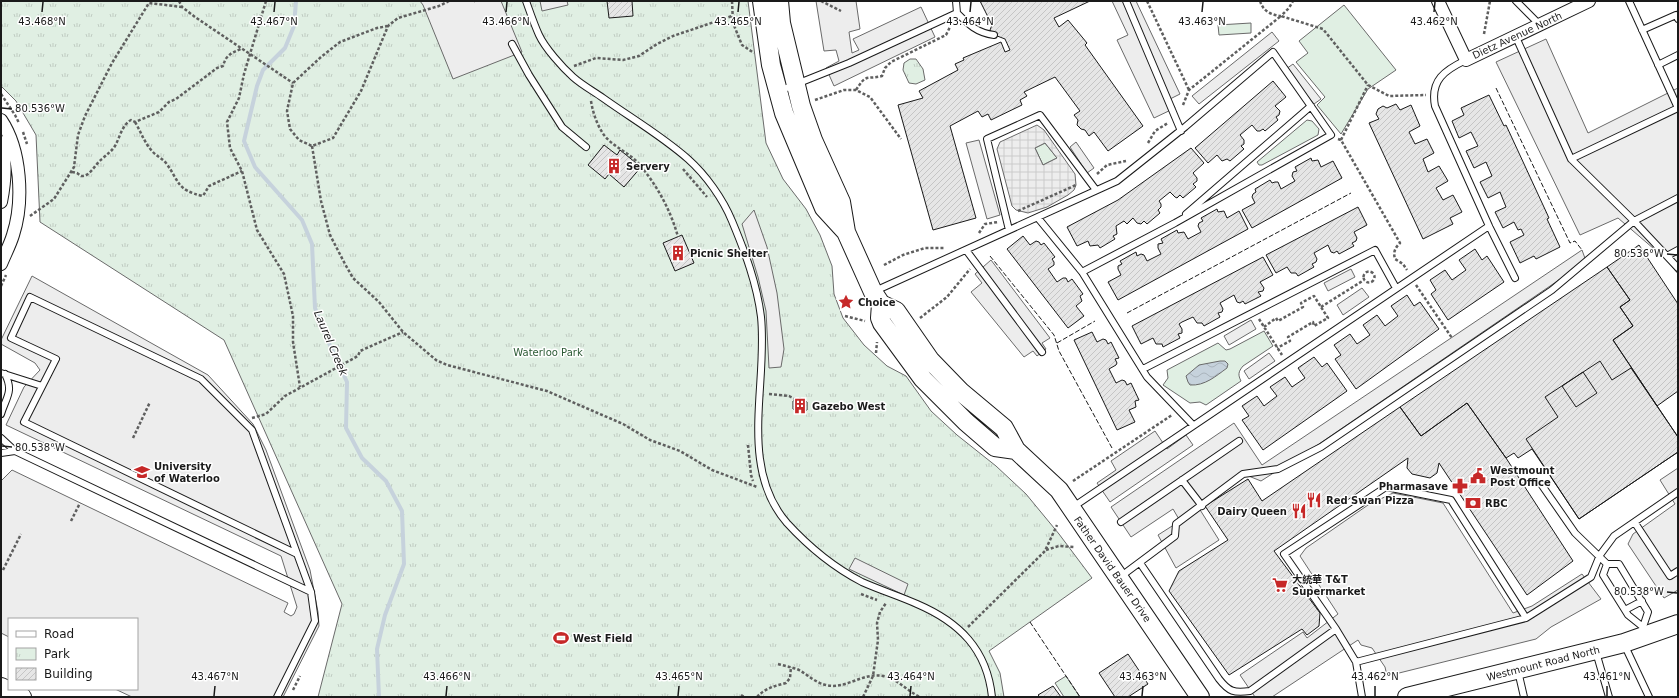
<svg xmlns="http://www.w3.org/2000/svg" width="1679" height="698" font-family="'DejaVu Sans','Noto Sans SC',sans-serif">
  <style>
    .green { fill: #e0efe3; stroke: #6a6a6a }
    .park { fill: url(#park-tufts); stroke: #6a6a6a }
    .parking { fill: #ededed; stroke: #6a6a6a }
    .plaza { fill: url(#plaza-grid); stroke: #6a6a6a; fill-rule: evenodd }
    .water { fill: url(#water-waves); stroke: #6a6a6a }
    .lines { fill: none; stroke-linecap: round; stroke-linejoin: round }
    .stream { stroke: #c6d2dc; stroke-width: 4 }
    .building { fill: url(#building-hatch); stroke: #1a1a1a }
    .lane-casing { stroke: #1a1a1a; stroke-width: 8 }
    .street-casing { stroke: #1a1a1a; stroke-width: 14 }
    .secondary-casing { stroke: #1a1a1a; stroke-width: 20 }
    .path { stroke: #5f5f5f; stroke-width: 2.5; stroke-dasharray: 3 2; stroke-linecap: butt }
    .lane { stroke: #fff; stroke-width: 6 }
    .street { stroke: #fff; stroke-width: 12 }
    .secondary { stroke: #fff; stroke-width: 18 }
    .fence { stroke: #1a1a1a; stroke-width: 1; stroke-dasharray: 5 2; stroke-linecap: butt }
    .ticks { fill: none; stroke: #1a1a1a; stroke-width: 1.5 }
    .labels { text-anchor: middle; stroke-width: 3; stroke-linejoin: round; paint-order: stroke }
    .street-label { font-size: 10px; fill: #1a1a1a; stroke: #fff }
    .poi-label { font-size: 10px; font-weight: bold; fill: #1a1a1a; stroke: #fff; text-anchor: start }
    .park-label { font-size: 10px; fill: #2b5a34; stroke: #fff }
    .water-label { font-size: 11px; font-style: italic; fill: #1a1a1a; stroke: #fff }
    .ticks-label { font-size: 10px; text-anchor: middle; fill: #1a1a1a; stroke: #fff; stroke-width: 3; stroke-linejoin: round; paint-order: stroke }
  </style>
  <defs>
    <pattern id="park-tufts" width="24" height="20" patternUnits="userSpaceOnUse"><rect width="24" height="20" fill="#e0efe3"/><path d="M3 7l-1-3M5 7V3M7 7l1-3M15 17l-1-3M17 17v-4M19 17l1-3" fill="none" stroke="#c0ccc2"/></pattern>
    <pattern id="plaza-grid" width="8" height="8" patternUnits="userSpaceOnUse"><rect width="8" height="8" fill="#ededed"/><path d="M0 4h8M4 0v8" fill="none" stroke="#cbcbcb"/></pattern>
    <pattern id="water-waves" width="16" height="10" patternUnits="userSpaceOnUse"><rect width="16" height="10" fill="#c6d2dc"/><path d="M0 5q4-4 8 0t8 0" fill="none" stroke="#aab4bc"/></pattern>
    <pattern id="building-hatch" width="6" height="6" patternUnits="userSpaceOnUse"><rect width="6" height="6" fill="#e6e6e6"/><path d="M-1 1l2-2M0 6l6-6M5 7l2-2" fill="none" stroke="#c5c5c5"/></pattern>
  </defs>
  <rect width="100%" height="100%" fill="#fff"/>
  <path class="green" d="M1344 5 1396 70 1368 89 1341 134 1317 105 1325 97 1296 62 1308 53 1299 41Z
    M1251 23V33L1219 35 1218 25Z
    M1307 120 1312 121 1319 129 1318 135 1262 165H1259L1257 162Z
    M1045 143 1057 158 1043 165 1035 148Z
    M1264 331 1273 346 1243 366C1238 372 1238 375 1241 381L1206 405 1200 402 1190 403 1163 385 1168 378 1167 370 1218 343 1226 350 1230 349Z
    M1066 676 1080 697H1064L1055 683Z"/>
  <path class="park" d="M1 1H748L766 143 783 179 806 209 820 235 832 266 834 294 843 318 864 345 887 366 906 376 931 411 957 435 996 466 1026 494 1059 534 1092 578 989 651 1000 673 1004 697H318L342 604 224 340 40 222 36 135 16 101 1 86Z
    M910 59H916L923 69 925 80 916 84 909 83 903 70 904 63Z"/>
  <path class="parking" d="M420 1H501L522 52 453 79 423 5Z
    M540 1H567L568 5 542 11Z
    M816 1H856L860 29 849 32 852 53 859 50 853 39 921 7 935 37 834 86 826 68 839 61 836 50 824 51Z
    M1112 1H1136L1180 94 1170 99 1175 108 1154 118 1117 40 1128 35Z
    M1272 32 1279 41 1199 104 1192 96Z
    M1546 39 1588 133 1678 88V274L1668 261 1618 218 1580 235 1496 62Z
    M1293 64 1321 99 1314 104 1286 69Z
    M979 140 1000 215 987 219 966 143Z
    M1076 142 1094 168 1087 173 1070 147Z
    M754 210 767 247 777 293 784 349 781 367 769 368 766 311 758 277 742 224Z
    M1582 250 1586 261 1572 271 1319 444 1261 481 1246 475 1197 505 1219 540 1176 568 1158 535 1180 521 1173 509 1131 537 1111 507 1234 423 1262 465Z
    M991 260 1050 338 1042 343 1046 349 1037 356 1033 351 1024 357 971 292 982 283 975 274Z
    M1351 269 1355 277 1328 291 1324 283Z
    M32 276 208 375 253 424 266 450 310 570 318 612 319 626 283 697H132L115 689H137V619H9V637L1 633V481L12 470 288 603 284 612 291 616 294 614 297 607 281 556 6 425 24 387 40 370 35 363 1 344V340Z
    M1362 288 1369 297 1343 315 1337 305Z
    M1251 320 1256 329 1229 345 1224 336Z
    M1269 353 1275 361 1249 379 1244 371Z
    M1155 431 1167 449 1186 435 1193 445 1110 502 1097 483 1116 470 1111 461Z
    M1678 468V590L1664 598 1628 544 1633 534 1675 504 1660 480Z
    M1393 493 1443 503 1513 613 1532 606 1582 574 1601 599 1551 627 1536 639 1387 676 1385 667 1372 648 1361 645 1358 640 1272 697H1255L1240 675 1303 632 1307 638 1338 614 1300 556 1306 548 1368 505Z
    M855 558 908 584 904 595 849 569Z"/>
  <path class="plaza" d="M1037 125 1044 130 1075 174 1076 185 1074 190 1068 195 1047 207 1028 213 1016 210 1012 206 997 149 1000 142ZM1045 143 1057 158 1043 165 1035 148Z"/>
  <path class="water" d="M1220 361H1225L1228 364 1227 368C1216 376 1205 386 1190 385L1188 382 1186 376 1199 365Z"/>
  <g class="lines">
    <path class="stream" d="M296 1 294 26 285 48 263 70 257 86 244 141 255 167 302 220 312 244 315 308 327 339 347 382 346 428 362 458 386 481 402 511 404 564 385 615 377 649 379 697"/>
  </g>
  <path class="building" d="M607 1H632L633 16 609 18Z
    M980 1H1090L1054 18 1055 20 1059 27 1068 20 1087 43 1085 45 1143 126 1108 151 1094 132 1089 136 1085 130 1081 129 1077 125 1078 120 1074 115 1080 111 1055 77 1024 92 1027 96 1020 100 1022 105 991 120 988 114 982 117 978 111 950 126 976 218 933 230 898 105 923 98 919 91 958 70 955 64 964 60 963 58 1001 42 1005 52 1010 50 1005 39 992 34 990 30 992 25Z
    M1273 81 1286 97 1275 106 1280 111 1279 115 1276 117 1278 120 1265 131 1263 129 1260 131H1257L1252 125 1240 135 1244 140V144L1241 146 1244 149 1230 161 1227 159 1222 161 1217 155 1208 163 1195 148Z
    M1489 95 1504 126 1506 125 1549 218 1547 219 1560 247 1536 259 1534 256 1520 263 1510 242 1524 235 1521 229 1518 230 1514 222 1503 228 1495 212 1506 207 1500 192 1488 198 1480 182 1492 176 1486 162 1474 168 1466 151 1478 146 1471 132 1459 138 1452 121 1464 115 1461 108Z
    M1396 104 1400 110 1411 105 1420 126 1409 132 1415 144 1427 139 1434 153 1423 159 1428 172 1439 166 1448 181 1436 188 1443 200 1453 195 1462 212 1450 218 1453 224 1423 239 1369 123 1379 119 1376 114 1378 109 1383 106 1387 108Z
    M604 145 617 155 620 150 641 167 624 187 609 174 605 179 588 165Z
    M1191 148 1204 163 1193 173 1197 178V181L1193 184 1196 187 1183 198 1180 195 1177 198 1175 197 1170 192 1159 201 1161 204V207L1158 210 1160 213 1147 224 1144 221 1141 224 1137 223 1133 218 1127 224 1124 221 1116 226 1117 234 1113 236 1115 239 1100 248 1098 245 1090 246 1088 241 1077 246 1067 227 1118 200Z
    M1311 158 1312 161 1318 160 1321 167 1333 161 1342 178 1252 228 1242 210 1255 203 1252 197 1253 194 1256 192 1255 189 1270 180 1272 183 1275 182H1278L1281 189 1295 181 1292 176 1293 172 1297 171 1295 167Z
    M1358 207 1367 225 1354 232 1357 238 1356 241 1352 243 1354 246 1339 254 1337 251 1334 253 1331 252 1328 245 1314 253 1317 259 1316 262 1312 264 1314 267 1298 276 1296 273H1291L1287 267 1276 273 1266 255Z
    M1217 209 1218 212 1224 211 1227 218 1239 211 1248 229 1118 300 1108 282 1121 275 1118 269V266L1122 264 1120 261 1136 252 1137 256 1141 254 1144 255 1147 261 1161 254 1158 248V244L1163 243 1161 239 1177 230 1178 233 1184 232 1188 239 1201 232 1198 226 1199 223 1203 221 1201 218Z
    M682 235 694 263 675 271 663 243Z
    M1023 236 1030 245 1036 241 1039 242 1041 245 1044 243 1055 257 1052 259 1054 262V265L1048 269 1057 282 1063 278H1066L1068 282 1072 279 1083 294 1080 296 1082 301 1076 306 1084 316 1068 328 1007 249Z
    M1639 245 1678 304V391L1657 406 1613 340 1633 326 1620 307 1630 300 1607 267Z
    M1475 249 1482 260 1487 256 1504 282 1448 320 1431 294 1436 290 1430 280 1445 270 1452 280 1466 270 1459 260Z
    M1263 257 1273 275 1260 282 1264 288 1263 291 1258 292 1261 296 1245 304 1243 301 1240 303 1237 302 1234 295 1220 303 1223 309 1222 312 1218 313 1220 317 1204 326 1202 323H1197L1193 317 1182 322 1179 324 1182 329V333L1178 334 1180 338 1163 347 1162 344H1156L1153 338 1141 344 1132 326Z
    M1607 267 1630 300 1620 307 1633 326 1613 340 1678 437V452L1579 519 1532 449 1518 458 1514 453 1506 458 1467 403 1421 436 1400 407Z
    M1407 295 1414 306 1420 302 1439 329 1356 389 1335 359 1341 355 1334 345 1350 334 1357 344 1370 335 1363 325 1377 315 1385 326 1398 316 1391 306Z
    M1092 332 1097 342 1103 339 1106 340 1108 344 1111 342 1119 358 1115 359 1117 363 1116 365 1109 369 1116 383 1122 380 1125 381 1127 385 1131 383 1139 400 1135 401 1136 407 1129 410 1135 422 1117 430 1074 340Z
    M1314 357 1322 367 1327 363 1347 391 1263 450 1242 420 1249 416 1242 406 1257 396 1264 406 1277 396 1270 387 1285 377 1292 387 1305 378 1298 368Z
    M1600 361 1612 380 1631 368 1678 437V452L1579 519 1526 439 1558 417 1545 397Z
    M1583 372 1597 393 1576 407 1562 386Z
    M800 398 807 402V410L800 413 793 409V401Z
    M1467 403 1506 458 1573 561 1527 595 1439 463 1437 473 1430 478 1412 474 1407 468 1408 458 1274 551 1320 613 1319 626 1307 635 1302 629 1229 675 1169 591 1179 571 1228 540 1205 506 1248 479 1262 501 1400 407 1421 436Z
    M1128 654 1148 684 1128 697H1115L1099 673Z
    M1053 686 1061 697H1040L1038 695Z"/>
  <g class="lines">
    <defs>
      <path id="lane" d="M526 1C530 12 534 24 539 35 545 48 562 67 573 77 582 85 593 91 603 98 631 118 662 136 688 159 706 175 723 199 732 221 745 252 757 284 761 317 768 384 738 467 787 523 809 547 833 567 862 582 880 590 899 596 917 604 959 622 987 649 992 697
        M956 1 957 13C968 24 977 33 994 35
        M1126 1 1181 131
        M1516 1 1539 24
        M1629 1 1678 108
        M1642 30 1676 15 1678 19
        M512 44 529 75 562 127 586 147
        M1466 60C1445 70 1430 80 1435 106L1489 226 1515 278
        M1658 65 1678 55
        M779 91 849 63 957 13
        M1571 159 1678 108
        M1678 198 1634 221 1678 268
        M1186 214 1311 106
        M1038 218 1082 272 1147 377 1193 425
        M1009 230 987 139 1040 115 1096 190
        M966 250 1042 352
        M1667 256 1678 250
        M875 291 1117 181 1185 127 1273 52 1331 135 1175 223 1082 272
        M1143 369 1375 250 1396 288
        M1 373 42 386
        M1 414C6 397 14 392 5 374
        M1 438 15 451 311 592
        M1 453 15 451
        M1182 480 1202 506
        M1541 484 1575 533 1607 564H1619L1648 612 1643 627
        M1073 507 1489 226
        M1121 522 1239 441
        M1635 523 1670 576 1678 571
        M1140 563 1219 679C1229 692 1234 693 1250 691L1336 629
        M1607 564 1603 575 1628 615 1643 627 1645 630
        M1120 577 1175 536 1176 524 1243 474 1278 469 1321 447 1552 290 1634 221 1571 159 1515 35
        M1625 610 1642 601
        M1624 644 1649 697
        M1596 652 1609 697
        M1356 662 1526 618 1591 577 1600 555 1614 536 1678 492
        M1518 671 1524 697
        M277 697 315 621 311 592 252 430 201 379 30 297 11 338 56 359 24 422 297 554
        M1362 697 1356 662 1336 629 1284 554 1386 487 1451 500 1526 618"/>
      <path id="street" d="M1438 1 1466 60 1589 1
        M1 120C21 150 24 201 13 235 10 245 5 254 1 264
        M1 142C7 162 5 182 1 202"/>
      <path id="secondary" d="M762 1 771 65 784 113 824 208 846 232
        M779 1 781 23 801 106 813 140 841 202 846 232 873 292 881 304 896 311 930 360 961 392 1004 428 1016 450 1059 490 1200 697
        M881 304 880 318 882 323 923 379 966 422 995 447 1016 450
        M1 687 22 697
        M1407 697 1624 643 1678 624"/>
    </defs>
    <use href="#lane" class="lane-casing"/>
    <use href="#street" class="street-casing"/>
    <use href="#secondary" class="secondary-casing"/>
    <path class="path" d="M179 1 182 7 195 17 293 83
      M266 1 244 74 239 98 227 122 230 148 242 171 257 230 284 274 293 316V342L300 387
      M474 1H475
      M732 1 733 23 742 45 754 53
      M821 1 841 11
      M1147 1 1189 90
      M1260 1C1263 11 1271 15 1281 16L1289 8 1293 1
      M388 26 377 28 340 42 321 57 293 83 287 111 290 129 299 140 312 146 333 138 361 91 388 26 398 18 439 6 449 1
      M1484 34 1490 1
      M574 66 596 58 623 60 639 56 657 44 673 36 732 16
      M856 90C867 73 865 80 882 76L885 68 891 62 946 35 950 27
      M1 94 15 115 19 123
      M815 100 844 90H856L870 97 901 139
      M591 101C593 113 597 125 604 135 613 147 630 153 639 164 657 185 671 211 678 237
      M1183 105 1189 90 1281 16 1323 29 1368 85 1389 96 1426 95
      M135 122C141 132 144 142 152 151 156 156 162 158 166 163 180 182 176 190 203 196L209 186 242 171
      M23 132 27 144
      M1338 139 1341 140 1400 243C1395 248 1393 252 1395 259L1403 264 1407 270
      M1341 140 1368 85
      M1148 143 1155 131 1168 123
      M312 146 321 201 330 235 345 264 353 278 379 302 403 332 436 360 447 365 547 391 623 424 650 440 680 451 712 470 757 487
      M683 169 707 197
      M72 172 77 173 81 176C90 177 95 164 102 159 107 154 111 152 115 146 120 137 122 125 131 120L135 122 159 112 169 102 176 99 217 68 223 66C226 55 231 53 241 49
      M1097 174 1107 165 1126 161
      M1018 211 1076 185
      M30 216 54 199 74 167 78 135 85 116 112 63 149 3 182 7
      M979 233 985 224 998 222
      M884 265 903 255 925 248H944
      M1363.5 277a5.5 5.5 0 1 1 11 0a5.5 5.5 0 1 1-11 0Z
      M1416 285 1452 338
      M1 286 6 275
      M1321 307 1364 280
      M845 316 865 321
      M920 318 947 297 970 269
      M1259 319 1282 355
      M1264 327 1276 318 1278 321 1303 307 1301 303 1314 296 1328 318 1314 326 1313 322 1288 337 1290 341 1277 348
      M876 353 877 342
      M769 394 789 396 797 400
      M252 418 266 414 285 396 358 356 360 351 403 332
      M133 438 150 402
      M748 445 751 475 753 481
      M1073 481 1172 415
      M71 521 80 503
      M1046 550 1059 546 1074 547
      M3 570 21 534
      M861 594 877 600
      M968 627 1045 551 1057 525
      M778 664C785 666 792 667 799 670 808 675 816 683 826 685 845 690 863 672 883 676 898 679 907 691 920 697
      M293 690 300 676
      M741 695 744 697
      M757 697C765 688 775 686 786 683L790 678 791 667
      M863 697 873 676 878 640 877 623 880 612 886 603"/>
    <use href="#lane" class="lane"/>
    <use href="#street" class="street"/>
    <use href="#secondary" class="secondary"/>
    <path class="fence" d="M1496 88 1570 243 1575 241 1582 250
      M990 256 1054 335 1059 351 1112 448
      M1127 313 1351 193
      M1057 343 1095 321
      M1030 622 1080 697"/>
  </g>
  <path class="ticks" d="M42 12 43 2M274 12 275 2M506 12 507 2M738 12 739 2M970 12 971 2M1202 12 1203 2M1434 12 1435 2M2 108 12 109M1667 254 1677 255M2 446 12 447M1667 592 1677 593M214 696 215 686M446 696 447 686M678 696 679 686M910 696 911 686M1142 696 1143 686M1375 696V686M1607 696V686"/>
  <defs>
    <symbol id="building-bare" viewBox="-9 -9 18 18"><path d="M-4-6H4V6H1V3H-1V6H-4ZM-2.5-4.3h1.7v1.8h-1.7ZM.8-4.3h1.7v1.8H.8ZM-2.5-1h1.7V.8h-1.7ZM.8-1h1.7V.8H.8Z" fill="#c62828" stroke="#fff" stroke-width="2.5" paint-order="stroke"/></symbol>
    <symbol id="sight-bare" viewBox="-9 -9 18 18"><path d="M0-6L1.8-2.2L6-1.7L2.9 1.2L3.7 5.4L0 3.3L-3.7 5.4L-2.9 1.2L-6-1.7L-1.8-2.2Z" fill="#c62828" stroke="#fff" stroke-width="2.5" paint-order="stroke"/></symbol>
    <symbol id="university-bare" viewBox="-9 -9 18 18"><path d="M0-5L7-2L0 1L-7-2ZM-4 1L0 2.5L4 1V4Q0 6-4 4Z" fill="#c62828" stroke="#fff" stroke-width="2.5" paint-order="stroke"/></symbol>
    <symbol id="civic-bare" viewBox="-9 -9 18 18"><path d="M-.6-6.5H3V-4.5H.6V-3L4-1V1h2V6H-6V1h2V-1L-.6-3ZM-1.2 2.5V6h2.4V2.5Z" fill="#c62828" stroke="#fff" stroke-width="2.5" paint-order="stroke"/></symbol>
    <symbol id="pharmacy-bare" viewBox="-9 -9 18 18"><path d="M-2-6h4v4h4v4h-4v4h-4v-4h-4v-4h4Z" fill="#c62828" stroke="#fff" stroke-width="2.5" paint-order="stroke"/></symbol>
    <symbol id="restaurant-bare" viewBox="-9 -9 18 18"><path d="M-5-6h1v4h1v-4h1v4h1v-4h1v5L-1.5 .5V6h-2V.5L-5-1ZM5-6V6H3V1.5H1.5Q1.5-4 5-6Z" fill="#c62828" stroke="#fff" stroke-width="2.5" paint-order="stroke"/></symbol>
    <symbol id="bank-bare" viewBox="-9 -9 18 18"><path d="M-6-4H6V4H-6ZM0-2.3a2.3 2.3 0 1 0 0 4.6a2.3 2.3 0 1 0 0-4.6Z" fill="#c62828" stroke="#fff" stroke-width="2.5" paint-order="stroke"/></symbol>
    <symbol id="supermarket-bare" viewBox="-9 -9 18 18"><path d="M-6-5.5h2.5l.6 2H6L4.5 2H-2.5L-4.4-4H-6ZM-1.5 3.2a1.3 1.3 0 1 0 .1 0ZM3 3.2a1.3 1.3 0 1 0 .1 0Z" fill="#c62828" stroke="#fff" stroke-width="2.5" paint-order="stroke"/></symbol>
    <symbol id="stadium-bare" viewBox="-9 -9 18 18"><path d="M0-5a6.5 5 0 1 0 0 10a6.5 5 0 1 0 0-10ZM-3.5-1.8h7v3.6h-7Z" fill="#c62828" stroke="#fff" stroke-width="2.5" paint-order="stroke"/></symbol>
  </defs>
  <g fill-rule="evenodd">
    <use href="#building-bare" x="603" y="155" width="22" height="22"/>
    <use href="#building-bare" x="667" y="242" width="22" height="22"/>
    <use href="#sight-bare" x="835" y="291" width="22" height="22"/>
    <use href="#building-bare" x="789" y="395" width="22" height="22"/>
    <use href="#university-bare" x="131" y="461" width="22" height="22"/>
    <use href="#civic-bare" x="1467" y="465" width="22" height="22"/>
    <use href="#pharmacy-bare" x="1449" y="475" width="22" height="22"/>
    <use href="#restaurant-bare" x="1303" y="489" width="22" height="22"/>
    <use href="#bank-bare" x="1462" y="492" width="22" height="22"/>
    <use href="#restaurant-bare" x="1288" y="500" width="22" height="22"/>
    <use href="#supermarket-bare" x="1269" y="574" width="22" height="22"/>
    <use href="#stadium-bare" x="550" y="627" width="22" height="22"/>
  </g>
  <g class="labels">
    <g class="street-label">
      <text transform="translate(1517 35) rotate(-25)" y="4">Dietz Avenue North</text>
      <text transform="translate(1113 569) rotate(55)" y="4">Father David Bauer Drive</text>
      <text transform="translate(1543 663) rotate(-14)" y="4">Westmount Road North</text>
    </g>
    <g class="poi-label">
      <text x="626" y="170">Servery</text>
      <text x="690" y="257">Picnic Shelter</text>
      <text x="858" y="306">Choice</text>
      <text x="812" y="410">Gazebo West</text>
      <text x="154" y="470">University<tspan x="154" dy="12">of Waterloo</tspan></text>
      <text x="1490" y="474">Westmount<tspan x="1490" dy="12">Post Office</tspan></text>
      <text x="1448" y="490" text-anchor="end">Pharmasave</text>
      <text x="1326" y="504">Red Swan Pizza</text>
      <text x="1485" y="507">RBC</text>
      <text x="1287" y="515" text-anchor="end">Dairy Queen</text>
      <text x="1292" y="583">大統華 T&amp;T<tspan x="1292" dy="12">Supermarket</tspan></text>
      <text x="573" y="642">West Field</text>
    </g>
    <g class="park-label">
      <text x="548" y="356">Waterloo Park</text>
    </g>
    <g class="water-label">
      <text transform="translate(331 343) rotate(67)" y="4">Laurel Creek</text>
    </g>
  </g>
  <g class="ticks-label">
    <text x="42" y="25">43.468°N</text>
    <text x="274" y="25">43.467°N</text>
    <text x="506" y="25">43.466°N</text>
    <text x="738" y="25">43.465°N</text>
    <text x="970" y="25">43.464°N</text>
    <text x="1202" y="25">43.463°N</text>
    <text x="1434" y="25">43.462°N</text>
    <text x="40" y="112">80.536°W</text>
    <text x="1639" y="257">80.536°W</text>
    <text x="40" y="451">80.538°W</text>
    <text x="1639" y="595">80.538°W</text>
    <text x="215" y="680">43.467°N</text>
    <text x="447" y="680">43.466°N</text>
    <text x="679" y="680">43.465°N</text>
    <text x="911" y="680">43.464°N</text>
    <text x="1143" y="680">43.463°N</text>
    <text x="1375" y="680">43.462°N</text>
    <text x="1607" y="680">43.461°N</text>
  </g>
  <rect width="1679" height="698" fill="none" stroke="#1a1a1a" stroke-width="4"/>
  <rect x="8" y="618" width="130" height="72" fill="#ffffff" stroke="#a3a3a3"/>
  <rect x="16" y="631" width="20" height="6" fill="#ffffff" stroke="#a3a3a3"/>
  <text x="44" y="638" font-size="12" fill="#1a1a1a">Road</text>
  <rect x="16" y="648" width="20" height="12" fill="url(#park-tufts)" stroke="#a3a3a3"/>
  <text x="44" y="658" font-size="12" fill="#1a1a1a">Park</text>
  <rect x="16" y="668" width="20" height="12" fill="url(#building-hatch)" stroke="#a3a3a3"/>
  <text x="44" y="678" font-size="12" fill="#1a1a1a">Building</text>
</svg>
